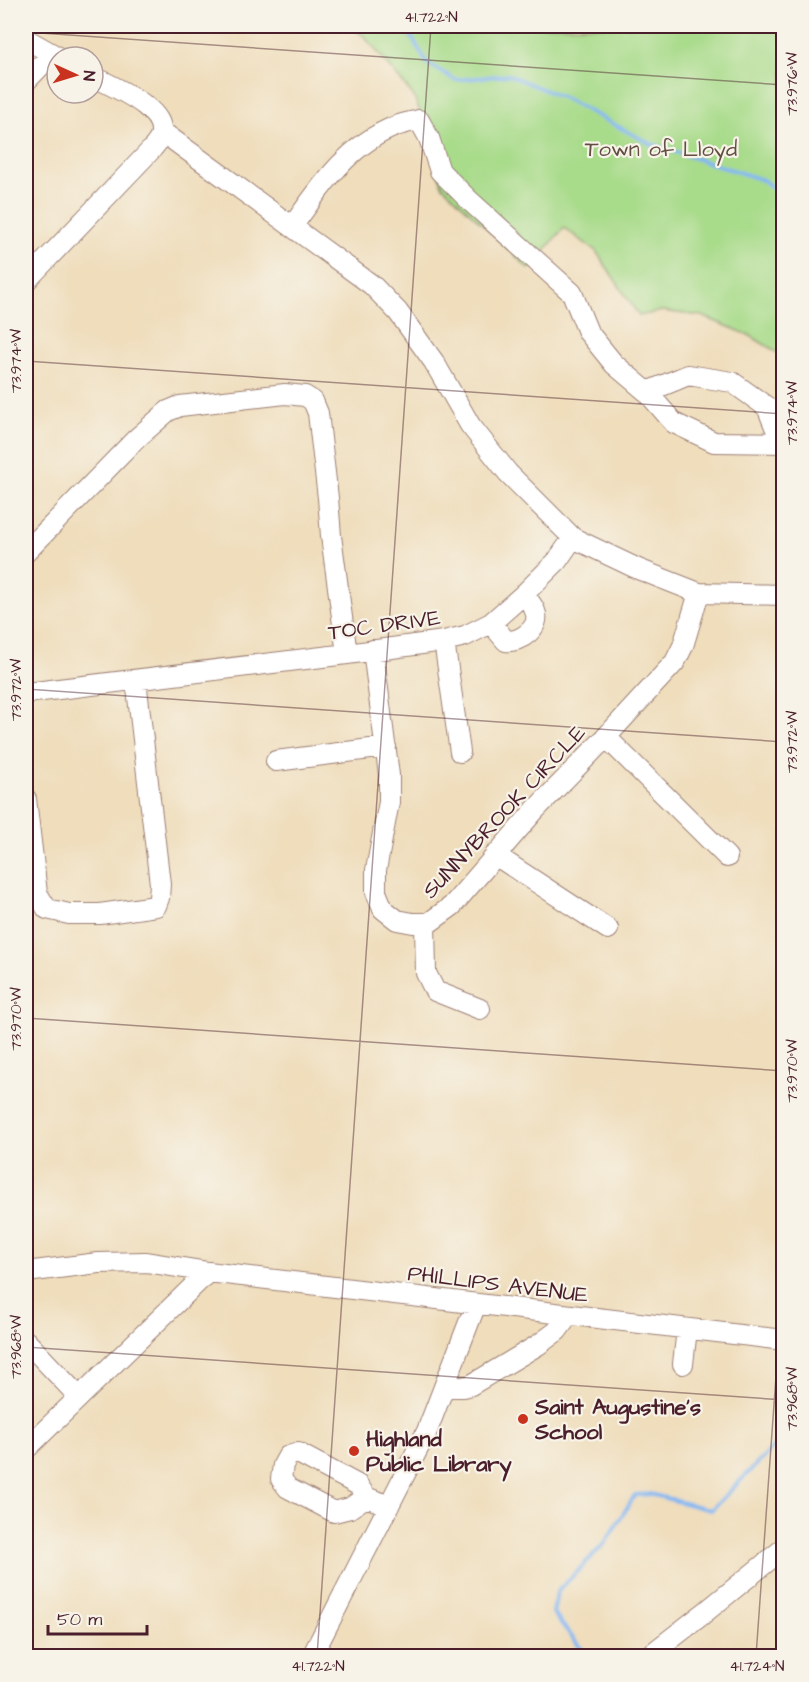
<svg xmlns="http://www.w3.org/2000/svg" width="809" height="1682" font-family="'Architects Daughter',sans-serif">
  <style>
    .green { fill: #a8db8a; stroke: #797d5a; stroke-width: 1.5 }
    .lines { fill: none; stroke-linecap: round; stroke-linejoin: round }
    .stream { stroke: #85b8f2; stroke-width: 4 }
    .minor-casing { stroke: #9c7e73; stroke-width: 22 }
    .minor { stroke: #fff; stroke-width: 20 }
    .ticks { fill: none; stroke: #4a1f2b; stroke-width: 1.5; stroke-opacity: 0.45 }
    .poi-dot { fill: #c8321e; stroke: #f7f3e8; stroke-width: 2 }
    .labels { text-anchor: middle; stroke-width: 4.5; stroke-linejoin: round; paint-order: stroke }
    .park-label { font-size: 22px; fill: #624e43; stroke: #f7f3e8 }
    .street-label { font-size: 22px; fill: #4a1f2b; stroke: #f7f3e8 }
    .poi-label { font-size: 22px; font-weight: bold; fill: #4a1f2b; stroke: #f7f3e8; text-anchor: start }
    .neatline { fill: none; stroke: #4a1f2b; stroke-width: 2 }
    .ticks-label { font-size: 15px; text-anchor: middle; fill: #4a1f2b }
  </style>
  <rect width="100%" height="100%" fill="#f7f3e8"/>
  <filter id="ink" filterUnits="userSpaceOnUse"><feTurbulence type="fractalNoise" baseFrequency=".0167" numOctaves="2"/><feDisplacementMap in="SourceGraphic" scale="12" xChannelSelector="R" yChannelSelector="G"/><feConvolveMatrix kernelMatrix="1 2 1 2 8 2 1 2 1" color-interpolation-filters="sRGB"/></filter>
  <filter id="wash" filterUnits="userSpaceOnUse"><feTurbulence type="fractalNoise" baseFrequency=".008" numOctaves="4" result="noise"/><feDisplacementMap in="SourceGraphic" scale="24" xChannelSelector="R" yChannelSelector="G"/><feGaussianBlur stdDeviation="1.35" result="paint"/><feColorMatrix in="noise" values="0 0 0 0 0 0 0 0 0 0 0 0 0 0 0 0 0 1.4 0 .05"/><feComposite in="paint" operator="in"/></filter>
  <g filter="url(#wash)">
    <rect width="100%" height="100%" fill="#efddbb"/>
    <path class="green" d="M351 26H783V356L749 335 702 316 662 311 639 316 596 251 564 228 529 269 442 185 422 117 413 95 365 37Z"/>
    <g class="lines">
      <path class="stream" d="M405 26 427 63 455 80 509 75 564 98 651 144 763 180 784 197
        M587 1656 553 1613 557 1592 605 1543 635 1495 650 1494 711 1510 777 1444 784 1441"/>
    </g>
  </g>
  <g filter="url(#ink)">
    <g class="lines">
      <defs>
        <path id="minor" d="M26 39 58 57
          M26 81 52 54
          M161 131 372 285 398 312 434 362 470 425 508 473 573 538
          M292 227C320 187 349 144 396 126 403 123 411 122 419 120L429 138 440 171 470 201 572 293 588 332 614 364 647 392 674 423 714 442 784 443
          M26 281 152 149C155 145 159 141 160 137 170 109 112 87 93 76
          M647 392 688 375 732 382 767 407 782 444
          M26 552 136 439 168 411 180 406 285 394 305 396 313 401 318 413 328 498 331 536 347 654
          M491 623 506 641C520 643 542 627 535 611 533 605 527 599 524 594
          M444 641 460 752
          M373 650 389 775V802L376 870V892L383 909 397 920 413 923H425L430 922 452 906 535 810 606 737 675 662 683 646 699 593
          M26 693 347 654 444 641 465 636 491 623 524 594 557 561 573 538 638 569 699 593 784 595
          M606 737 727 857
          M276 761 386 747
          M26 799 37 893 47 909 69 914H100L156 906 159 898 160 884 136 680
          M495 855 608 929
          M425 923 426 973 435 991 480 1009
          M26 1272 98 1263 146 1262 208 1272 784 1340
          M26 1341 79 1397
          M683 1364 687 1329
          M444 1387H463L471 1385 538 1345 557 1331 563 1323 565 1315
          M26 1449 208 1272
          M366 1497 350 1508 334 1512 288 1488 281 1479 283 1465 288 1456 298 1453 358 1485 366 1497 389 1506
          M312 1656 427 1431 476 1304
          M649 1656 703 1614 784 1548"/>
      </defs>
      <use href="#minor" class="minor-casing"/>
      <use href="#minor" class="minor"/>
    </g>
  </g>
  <path class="ticks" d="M26 32 784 85M26 361 784 414M26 689 784 742M26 1018 784 1071M26 1347 784 1400M317 1656 431 26M756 1656 784 1265"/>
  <g class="poi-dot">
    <circle cx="523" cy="1419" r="6"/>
    <circle cx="354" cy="1451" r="6"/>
  </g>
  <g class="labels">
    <g class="park-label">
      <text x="661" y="156">Town of Lloyd</text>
    </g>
    <g class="street-label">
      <text transform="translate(384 624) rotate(-8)" y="8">TOC DRIVE</text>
      <text transform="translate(503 811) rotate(-47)" y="8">SUNNYBROOK CIRCLE</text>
      <text transform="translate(498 1283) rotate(7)" y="8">PHILLIPS AVENUE</text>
    </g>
    <g class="poi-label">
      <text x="535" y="1414">Saint Augustine's<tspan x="535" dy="25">School</tspan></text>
      <text x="366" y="1446">Highland<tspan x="366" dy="25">Public Library</tspan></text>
    </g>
  </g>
  <rect width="809" height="1682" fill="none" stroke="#f7f3e8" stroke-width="66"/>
  <g transform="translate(75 75) rotate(94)"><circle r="28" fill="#f7f3e8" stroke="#b29e9c" stroke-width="1.5"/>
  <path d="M0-4.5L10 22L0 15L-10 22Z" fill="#c8321e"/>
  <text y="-9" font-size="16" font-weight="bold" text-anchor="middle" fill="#4a1f2b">N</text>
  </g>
  <path d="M48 1625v9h99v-9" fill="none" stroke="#4a1f2b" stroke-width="3"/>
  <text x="57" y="1625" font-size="18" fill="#4a1f2b" stroke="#f7f3e8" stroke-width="4.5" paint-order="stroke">50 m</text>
  <rect x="33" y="33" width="743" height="1616" class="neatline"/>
  <g class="ticks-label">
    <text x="431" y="22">41.722°N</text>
    <text transform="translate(792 84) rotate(-90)" y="5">73.976°W</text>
    <text transform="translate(16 361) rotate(-90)" y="5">73.974°W</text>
    <text transform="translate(792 413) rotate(-90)" y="5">73.974°W</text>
    <text transform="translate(16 690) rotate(-90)" y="5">73.972°W</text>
    <text transform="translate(792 742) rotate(-90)" y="5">73.972°W</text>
    <text transform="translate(16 1019) rotate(-90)" y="5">73.970°W</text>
    <text transform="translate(792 1071) rotate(-90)" y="5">73.970°W</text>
    <text transform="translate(16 1347) rotate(-90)" y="5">73.968°W</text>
    <text transform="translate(792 1399) rotate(-90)" y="5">73.968°W</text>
    <text x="318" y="1671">41.722°N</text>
    <text x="757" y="1671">41.724°N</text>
  </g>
</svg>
